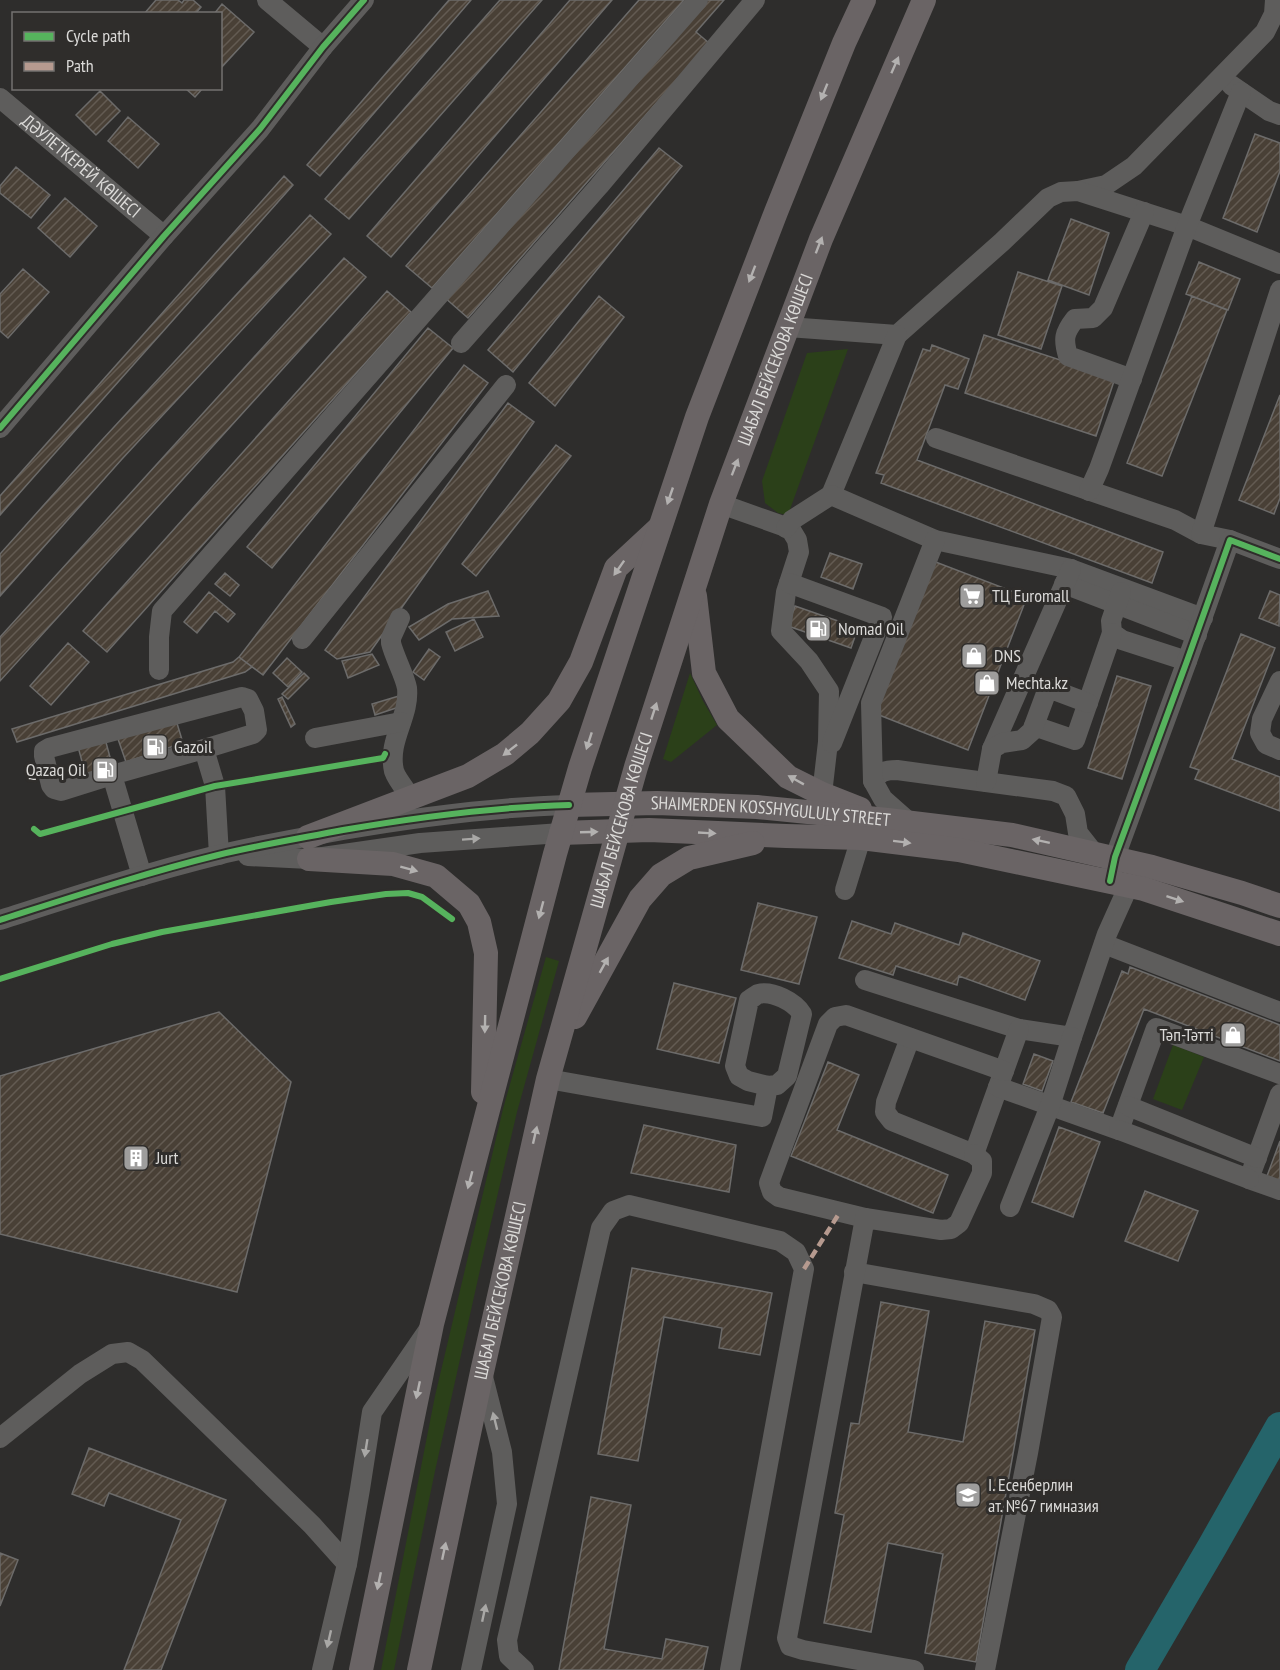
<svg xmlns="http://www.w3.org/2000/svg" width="1280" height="1670" font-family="'PT Sans Narrow',sans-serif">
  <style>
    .grass { fill: #2b4019 }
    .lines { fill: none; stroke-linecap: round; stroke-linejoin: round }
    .river { stroke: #25646a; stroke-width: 30 }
    .building { fill: url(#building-hatch); stroke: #6c6b6a; stroke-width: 1.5 }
    .minor { stroke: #5e5d5c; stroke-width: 20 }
    .major { stroke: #6a6465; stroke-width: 24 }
    .quiet { stroke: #b69a8f; stroke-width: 4.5; stroke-dasharray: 9 4.5; stroke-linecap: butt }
    .cycleway-casing { stroke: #2f2d2b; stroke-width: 10 }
    .cycleway { stroke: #56b35d; stroke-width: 6 }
    .oneway { fill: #b3b1b0 }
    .oneway2 { fill: #a9a8a6 }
    .labels { text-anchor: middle; stroke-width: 6; stroke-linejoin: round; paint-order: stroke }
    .street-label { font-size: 18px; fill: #dbdad8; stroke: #2f2d2b }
    .poi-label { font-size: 18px; fill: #dbdad8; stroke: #2f2d2b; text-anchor: start }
  </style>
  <defs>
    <pattern id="building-hatch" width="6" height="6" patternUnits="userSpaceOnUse" patternTransform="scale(1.5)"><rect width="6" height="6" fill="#494036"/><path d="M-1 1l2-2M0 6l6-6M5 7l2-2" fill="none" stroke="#635b52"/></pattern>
  </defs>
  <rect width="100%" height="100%" fill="#2e2d2c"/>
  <path class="grass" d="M848 349 788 515 778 513 765 503 762 481 807 353Z
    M690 673 703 701 717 725 671 762 663 759Z
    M546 957 559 961 517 1112 482 1261 435 1471 394 1670H381L435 1396 503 1109Z
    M1173 1045 1204 1057 1182 1110 1153 1099Z"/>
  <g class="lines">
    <path class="river" d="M1140 1670 1212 1547 1280 1427"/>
  </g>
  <path class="building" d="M156 0H178L182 3 184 0H193L201 7 195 14H144Z
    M449 0H471L320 176 307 165Z
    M500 0H542L349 219 325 199Z
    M570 0H612L391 257 367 236Z
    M639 0H684L432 288 406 266Z
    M704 0H724L696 32 709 43 468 318 444 297Z
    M222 4 254 32 220 69V14H214Z
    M185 88H203L195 97Z
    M100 91 120 111 96 135 76 115Z
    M128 117 159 144 138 168 108 141Z
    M1255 134 1280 143V171L1257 232 1223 218Z
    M659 148 682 166 513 372 488 350Z
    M16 167 50 195 31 218 0 193V186Z
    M284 176 293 185 0 515V496Z
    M65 198 97 226 70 257 38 228Z
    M310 215 331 234 122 459 0 596V554L102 440Z
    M1071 219 1109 233 1089 295 1048 280Z
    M344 258 366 277 0 681V637Z
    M1199 262 1240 279 1228 310 1186 294Z
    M23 269 49 292 8 338 0 331V294Z
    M1018 272 1062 286 1041 349 998 335Z
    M387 291 411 312 107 652 83 631Z
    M599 296 624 317 555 406 529 383Z
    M1192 296 1227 310 1162 476 1127 463Z
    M428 328 453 348 272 568 247 547Z
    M984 335 1115 378 1096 436 965 393Z
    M932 345 969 359 958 389 945 385 917 460 1163 552 1152 583 881 483 884 475 876 473 923 349 930 351Z
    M464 365 488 383 263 675 239 657Z
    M1280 395V498L1274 514 1239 500Z
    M508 403 534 422 370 652 337 659 325 650Z
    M556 445 571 456 476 576 462 564Z
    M830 553 862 564 853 589 821 577Z
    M933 561 1027 597 968 750 874 713Z
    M225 573 239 585 230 596 215 584Z
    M488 591 499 616 452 619 419 640 409 627 448 604Z
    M1270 591 1280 595 1279 626 1259 618Z
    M209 592 235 614 228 622 215 611 197 633 184 622Z
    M795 606 858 628 851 648 788 626Z
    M474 619 483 637 455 651 446 632Z
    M1241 634 1275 648 1232 759 1280 777V811L1195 779 1199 770 1190 767Z
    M68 643 89 662 51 705 30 686Z
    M429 649 440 657 424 680 413 672Z
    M372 654 379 665 348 678 342 661Z
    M239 657 252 667 245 672 17 742 12 729 233 662Z
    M287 658 302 672 288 687 273 673Z
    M304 673 309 678 288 699 282 694Z
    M1117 676 1151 686 1122 779 1088 768Z
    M399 696 402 706 375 715 372 704Z
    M282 697 295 724 291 727 278 699Z
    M176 720 183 743 126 762 118 739Z
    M104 735 114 772 87 780 77 743Z
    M758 903 817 917 799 984 741 970Z
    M852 921 891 934 895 923 959 945 963 933 1040 961 1025 1000 959 976 957 985 896 966 893 975 839 958Z
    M1130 967 1280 1025V1061L1144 1009 1103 1113 1071 1102 1122 971 1128 974Z
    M674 983 736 998 719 1063 657 1049Z
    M219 1012 291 1082 237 1292 0 1234V1076Z
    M1034 1054 1053 1061 1042 1091 1023 1084Z
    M828 1062 859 1075 837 1130 948 1175 933 1213 791 1156Z
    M644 1125 736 1145 729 1192 631 1173Z
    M1059 1127 1100 1142 1073 1217 1032 1202Z
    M1280 1141V1182L1267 1176Z
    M1145 1191 1198 1211 1178 1261 1125 1241Z
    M632 1268 772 1293 760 1355 719 1348 722 1328 664 1317 638 1461 598 1454Z
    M881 1302 929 1311 908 1432 963 1442 985 1321 1035 1330 976 1662 925 1653 943 1554 888 1543 871 1632 824 1623 844 1515 835 1513 851 1423 859 1424Z
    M89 1448 226 1500 161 1670H124L181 1520 109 1493 104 1506 72 1494Z
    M591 1497 631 1505 604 1649 662 1659 666 1639 708 1647 703 1670H559Z
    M0 1553 18 1560 0 1606Z"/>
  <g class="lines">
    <g class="minor">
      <path d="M267 0 323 47"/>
      <path d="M1231 85 1269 111 1280 115"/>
      <path id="s1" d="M0 98 164 236"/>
      <path d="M1078 191 1106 185 1134 166 1265 32 1274 14 1275 0"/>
      <path d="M788 327 897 335 1002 242 1048 198 1061 192 1078 191 1187 226 1280 264"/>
      <path d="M461 343 599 186 755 0"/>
      <path d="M1132 379 1068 356C1063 339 1064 333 1075 319L1093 318 1103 308 1144 212"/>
      <path d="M0 428 164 236 260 129 323 47 364 0"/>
      <path d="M936 438 1175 520 1201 534"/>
      <path d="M1089 491 1099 469 1187 226 1241 92"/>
      <path d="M831 495 897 335"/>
      <path d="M721 504 783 526 791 530 797 540 799 552 786 592 781 631 809 661 829 691 828 742 822 794"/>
      <path d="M786 528 792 520 831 495 935 540 1071 569 1203 618"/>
      <path d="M1230 540 1201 534 1280 290"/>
      <path d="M789 583 882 617 832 743"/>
      <path d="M1064 584 1197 635"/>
      <path d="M1121 592 1111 621 1112 633 1122 640 1187 661"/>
      <path d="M400 618 391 638V643C394 656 405 676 407 688 410 717 387 740 394 771 397 780 406 790 412 799"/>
      <path d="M302 639 506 385"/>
      <path d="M159 670V637L162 611 698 0"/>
      <path d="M1280 681 1262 719 1260 733 1266 744 1280 750"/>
      <path d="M1034 726 1075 740 1112 633"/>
      <path d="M315 738 401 722"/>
      <path d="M992 749 1071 569"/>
      <path d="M112 775 61 791 54 789 51 785 44 756V751L49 748 242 697 248 699 254 711 257 730 253 734 204 749"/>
      <path d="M873 781C879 772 885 770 897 770L1053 791 1066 796 1075 814 1078 833 1093 852"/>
      <path d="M986 782 992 749 1002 743 1022 740 1032 731 1048 688 1088 703"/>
      <path d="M909 822 883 799 873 781 871 703 935 540"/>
      <path d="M248 856 309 859 420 843 561 833"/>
      <path d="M1112 871 1115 857 1187 661 1230 540 1280 559"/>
      <path d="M142 876 112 775 204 749 215 786 219 855"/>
      <path d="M845 890 861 838"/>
      <path d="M0 920C72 897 145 873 218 855 259 845 302 838 343 830 418 817 493 807 569 805"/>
      <path d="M1104 944 1280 1012"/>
      <path d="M865 980 1019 1029 1072 1037 1107 934 1129 885"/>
      <path d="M910 1038 886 1102 885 1112 892 1121 974 1154 1019 1029"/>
      <path d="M548 1079 762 1117 768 1086 748 1081 739 1076 735 1066 749 1000C751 999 756 995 758 994 772 990 795 1002 802 1014L787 1076 777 1085 768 1086"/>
      <path d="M998 1087 1119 1130 1156 1028 1280 1074"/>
      <path d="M1280 1094 1249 1179 1280 1190"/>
      <path d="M1128 1106 1257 1158"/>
      <path d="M1119 1130 1249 1179"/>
      <path d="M1010 1207 1050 1106 1072 1037"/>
      <path d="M865 1218 779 1197 772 1192 769 1183 828 1024 835 1017 846 1015 1004 1071"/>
      <path d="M854 1272 1034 1304 1048 1310 1052 1317 1028 1453 985 1670"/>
      <path d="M0 1438 80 1374 112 1354 128 1352 142 1360 312 1525 347 1564"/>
      <path d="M322 1670 347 1564 360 1489 372 1412 429 1329"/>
      <path d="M471 1670 507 1504 502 1452 482 1373"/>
      <path d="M524 1670 509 1656 507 1640 601 1228 613 1211 629 1205 780 1241 796 1252 804 1269 730 1670"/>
      <path d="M914 1670 803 1650 790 1646 787 1638 865 1218 941 1230 951 1229 959 1223 982 1173V1161L974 1154"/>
    </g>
    <g class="major">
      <path d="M695 596 704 673 728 719 788 777 822 794 860 809"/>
      <path id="s2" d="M569 805 657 803 757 807 888 820 1012 835 1152 867 1242 893 1280 906"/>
      <path d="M561 833 649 830 786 836 861 838 959 850 1144 889 1280 934"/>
      <path d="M308 837 468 776 505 754 530 733 559 701 581 662 616 568 658 529"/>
      <path d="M309 859 393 864 436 876 469 904 479 922 486 953 483 1092"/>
      <path d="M575 1017 640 899 661 875 689 858 753 843"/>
      <path d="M361 1670 432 1324 555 854 580 768 697 417 776 212 844 43 864 0"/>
      <path id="s3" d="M419 1670 482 1372 548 1079 636 767 721 504 821 239 924 0"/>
    </g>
    <path class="quiet" d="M804 1269 840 1212"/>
    <defs>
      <path id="cycleway" d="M0 428 164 236 260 129 323 47 364 0
        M34 829 40 834 215 786 383 758 385 754
        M1110 881 1115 857 1187 661 1230 540 1280 559
        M0 920C72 897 145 873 218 855 259 845 302 838 343 830 418 817 493 807 569 805
        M0 979 112 944 162 932 331 902 386 894 408 893 422 897 452 919"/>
    </defs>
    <use href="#cycleway" class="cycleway-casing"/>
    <use href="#cycleway" class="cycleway"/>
  </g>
  <defs><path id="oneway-solid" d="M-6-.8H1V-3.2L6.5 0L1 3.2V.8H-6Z" transform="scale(1.5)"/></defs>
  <g class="oneway">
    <use href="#oneway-solid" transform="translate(895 65) rotate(-66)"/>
    <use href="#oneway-solid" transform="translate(824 92) rotate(112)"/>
    <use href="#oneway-solid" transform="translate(819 245) rotate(-69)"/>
    <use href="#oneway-solid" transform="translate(752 274) rotate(111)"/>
    <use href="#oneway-solid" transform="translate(735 467) rotate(-69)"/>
    <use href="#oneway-solid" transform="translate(670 496) rotate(109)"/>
    <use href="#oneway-solid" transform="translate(619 568) rotate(125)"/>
    <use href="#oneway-solid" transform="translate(654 711) rotate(-72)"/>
    <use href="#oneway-solid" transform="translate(589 741) rotate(108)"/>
    <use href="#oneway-solid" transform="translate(510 750) rotate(142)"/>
    <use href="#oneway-solid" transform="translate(796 780) rotate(-151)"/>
    <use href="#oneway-solid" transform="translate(589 832) rotate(-2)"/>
    <use href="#oneway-solid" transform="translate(707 833) rotate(3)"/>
    <use href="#oneway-solid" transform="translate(1041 841) rotate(-168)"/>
    <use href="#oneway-solid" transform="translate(902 842) rotate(7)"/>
    <use href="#oneway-solid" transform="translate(409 869) rotate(15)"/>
    <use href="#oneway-solid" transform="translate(1175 899) rotate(18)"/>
    <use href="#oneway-solid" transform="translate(541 910) rotate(105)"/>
    <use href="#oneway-solid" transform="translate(604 965) rotate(-61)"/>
    <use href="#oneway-solid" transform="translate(485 1024) rotate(91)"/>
    <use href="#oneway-solid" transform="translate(535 1135) rotate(-77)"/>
    <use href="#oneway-solid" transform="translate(470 1180) rotate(105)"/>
    <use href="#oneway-solid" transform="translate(418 1390) rotate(102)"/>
    <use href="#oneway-solid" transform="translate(444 1551) rotate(-78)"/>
    <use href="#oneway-solid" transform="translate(379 1581) rotate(102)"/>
  </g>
  <g class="oneway2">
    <use href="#oneway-solid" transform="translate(471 839) rotate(-4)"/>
    <use href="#oneway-solid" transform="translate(495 1421) rotate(-104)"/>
    <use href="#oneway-solid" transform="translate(366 1448) rotate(99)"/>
    <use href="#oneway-solid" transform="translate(484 1613) rotate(-78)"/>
    <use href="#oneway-solid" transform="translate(329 1639) rotate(103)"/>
  </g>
  <defs>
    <symbol id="supermarket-square" viewBox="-11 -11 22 22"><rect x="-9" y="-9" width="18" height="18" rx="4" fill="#9e9d9c" stroke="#2f2d2b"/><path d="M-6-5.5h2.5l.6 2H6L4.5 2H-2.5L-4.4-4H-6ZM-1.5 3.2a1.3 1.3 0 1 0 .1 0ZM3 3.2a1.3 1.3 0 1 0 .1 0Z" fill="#fff"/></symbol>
    <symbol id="fuel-square" viewBox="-11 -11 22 22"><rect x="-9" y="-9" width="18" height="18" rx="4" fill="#9e9d9c" stroke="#2f2d2b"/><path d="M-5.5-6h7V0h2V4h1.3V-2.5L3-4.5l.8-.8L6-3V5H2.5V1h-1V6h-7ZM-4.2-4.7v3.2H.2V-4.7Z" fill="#fff"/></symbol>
    <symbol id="shop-square" viewBox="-11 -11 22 22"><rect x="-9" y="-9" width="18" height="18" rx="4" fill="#9e9d9c" stroke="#2f2d2b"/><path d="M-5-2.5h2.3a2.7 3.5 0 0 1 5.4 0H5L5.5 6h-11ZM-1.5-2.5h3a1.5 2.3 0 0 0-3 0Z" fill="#fff"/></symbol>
    <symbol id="building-square" viewBox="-11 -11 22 22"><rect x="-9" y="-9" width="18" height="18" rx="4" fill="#9e9d9c" stroke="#2f2d2b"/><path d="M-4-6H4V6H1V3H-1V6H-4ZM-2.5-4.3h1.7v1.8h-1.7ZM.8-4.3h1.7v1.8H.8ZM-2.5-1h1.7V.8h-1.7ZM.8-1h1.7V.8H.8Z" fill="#fff"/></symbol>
    <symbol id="school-square" viewBox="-11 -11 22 22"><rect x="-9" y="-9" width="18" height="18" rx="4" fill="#9e9d9c" stroke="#2f2d2b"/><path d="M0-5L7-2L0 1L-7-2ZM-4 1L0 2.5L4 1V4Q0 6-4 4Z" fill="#fff"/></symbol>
  </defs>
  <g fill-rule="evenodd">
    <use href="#supermarket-square" x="957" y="581" width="30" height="30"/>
    <use href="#fuel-square" x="803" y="614" width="30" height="30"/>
    <use href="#shop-square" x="959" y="641" width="30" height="30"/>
    <use href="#shop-square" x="972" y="668" width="30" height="30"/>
    <use href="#fuel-square" x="140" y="732" width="30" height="30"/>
    <use href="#fuel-square" x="90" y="755" width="30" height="30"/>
    <use href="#shop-square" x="1218" y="1020" width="30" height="30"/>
    <use href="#building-square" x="121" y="1143" width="30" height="30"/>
    <use href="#school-square" x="953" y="1480" width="30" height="30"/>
  </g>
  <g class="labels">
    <g class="street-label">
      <text dy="6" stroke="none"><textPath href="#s1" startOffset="106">ДӘУЛЕТКЕРЕЙ КӨШЕСІ</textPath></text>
      <text dy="6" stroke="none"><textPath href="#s3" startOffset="1360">ШАБАЛ БЕЙСЕКОВА КӨШЕСІ</textPath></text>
      <text dy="6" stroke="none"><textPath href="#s2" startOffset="202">SHAIMERDEN KOSSHYGULULY STREET</textPath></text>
      <text dy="6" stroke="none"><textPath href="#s3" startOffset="874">ШАБАЛ БЕЙСЕКОВА КӨШЕСІ</textPath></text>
      <text dy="6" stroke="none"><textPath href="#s3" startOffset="388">ШАБАЛ БЕЙСЕКОВА КӨШЕСІ</textPath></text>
    </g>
    <g class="poi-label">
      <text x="992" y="602">ТЦ Euromall</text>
      <text x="838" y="635">Nomad Oil</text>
      <text x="994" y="662">DNS</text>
      <text x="1006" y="689">Mechta.kz</text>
      <text x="174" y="753">Gazoil</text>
      <text x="86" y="776" text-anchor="end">Qazaq Oil</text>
      <text x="1214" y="1041" text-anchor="end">Тәп-Тәтті</text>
      <text x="156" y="1164">Jurt</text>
      <text x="988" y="1491">І. Есенберлин<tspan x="988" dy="21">ат. №67 гимназия</tspan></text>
    </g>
  </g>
  <rect x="12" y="12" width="210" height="78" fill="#2f2d2b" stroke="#747270" stroke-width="1.5"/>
  <rect x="24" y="32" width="30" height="9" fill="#56b35d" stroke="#747270" stroke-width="1.5"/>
  <text x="66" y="42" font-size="18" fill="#dbdad8">Cycle path</text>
  <rect x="24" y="62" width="30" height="9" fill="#b69a8f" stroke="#747270" stroke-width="1.5"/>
  <text x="66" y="72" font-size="18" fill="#dbdad8">Path</text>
</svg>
